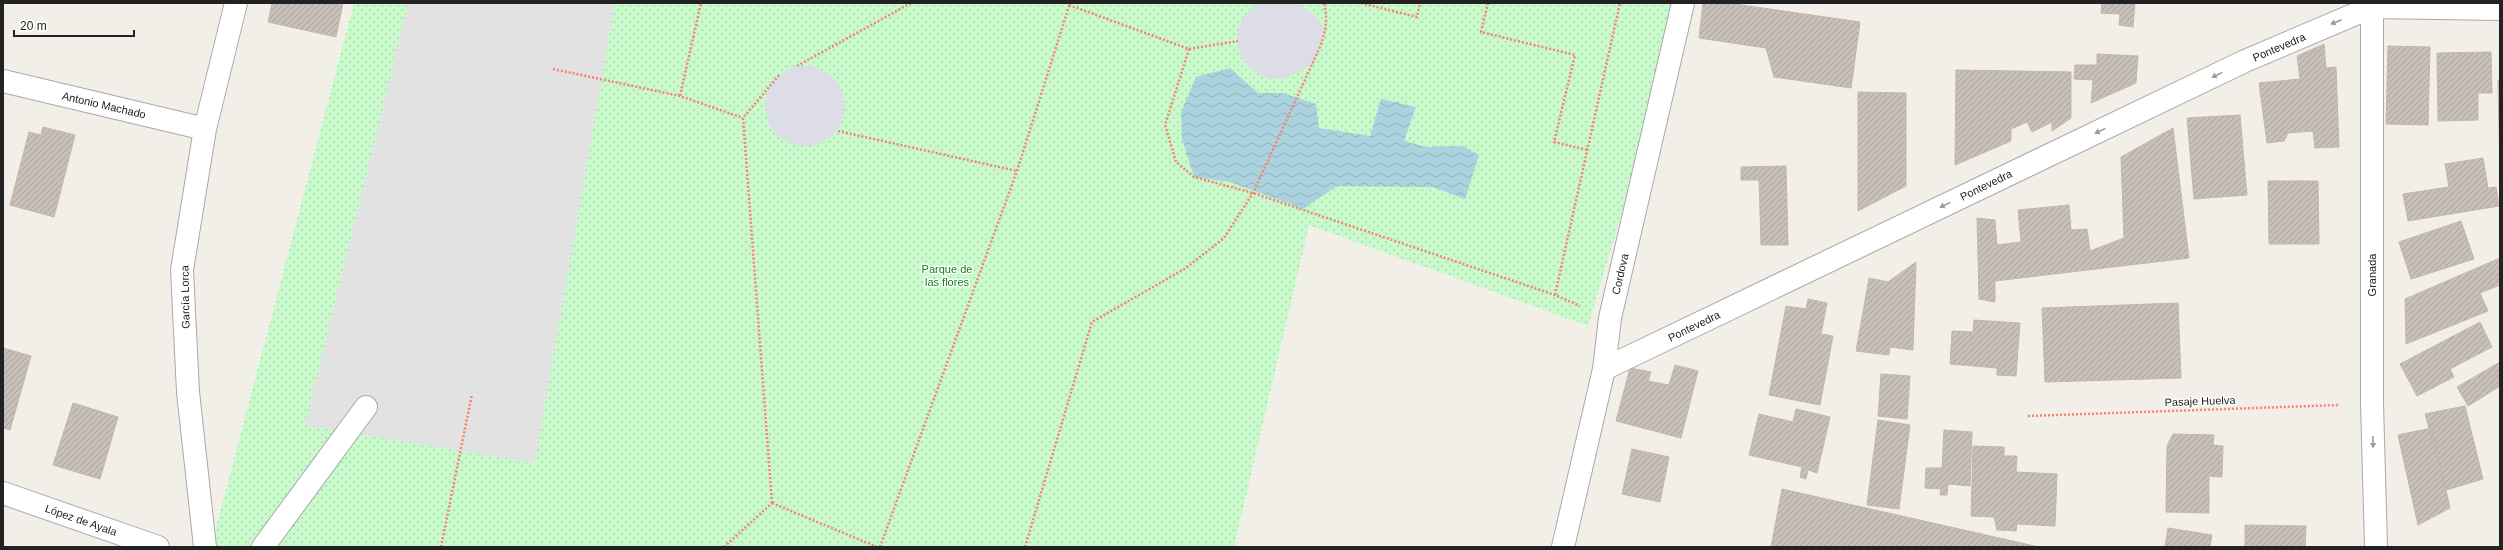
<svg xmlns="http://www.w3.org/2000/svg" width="2503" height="550" font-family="Helvetica,sans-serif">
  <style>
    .park { fill: url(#park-dots) }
    .parking { fill: #e2e2e2 }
    .plaza { fill: #dddde8 }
    .water { fill: url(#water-waves) }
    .building { fill: url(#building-hatch); stroke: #c4b6ab }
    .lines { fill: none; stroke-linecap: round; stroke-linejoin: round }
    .minor-casing { stroke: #a9a9a9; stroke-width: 24 }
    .path { stroke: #fa8072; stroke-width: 2.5; stroke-dasharray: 2 2; stroke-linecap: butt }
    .minor { stroke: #fff; stroke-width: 22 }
    .oneway { fill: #9c9c9c }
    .labels { text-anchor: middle; stroke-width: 3; stroke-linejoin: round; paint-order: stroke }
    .street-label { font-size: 11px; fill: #222; stroke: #fff }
    .park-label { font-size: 11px; fill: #0c8416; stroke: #fff }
  </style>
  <defs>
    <pattern id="park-dots" width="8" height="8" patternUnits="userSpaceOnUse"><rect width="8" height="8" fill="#c8facc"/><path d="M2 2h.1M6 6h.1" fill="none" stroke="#acd6af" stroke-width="1.8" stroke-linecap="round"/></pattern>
    <pattern id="water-waves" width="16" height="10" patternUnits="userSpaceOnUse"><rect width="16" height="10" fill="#aad3df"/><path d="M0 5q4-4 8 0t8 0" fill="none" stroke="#92b5bf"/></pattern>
    <pattern id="building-hatch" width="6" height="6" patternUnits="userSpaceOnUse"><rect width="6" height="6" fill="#c7bfb8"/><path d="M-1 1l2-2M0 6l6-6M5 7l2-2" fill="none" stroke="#aba49e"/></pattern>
  </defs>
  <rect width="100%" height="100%" fill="#f2efe9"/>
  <path class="park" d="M354 3H1682L1678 25 1588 326 1309 225 1234 547H211Z"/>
  <path class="parking" d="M408 3H615L535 463 305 425Z"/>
  <path class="plaza" d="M1259 3H1295L1311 12 1326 29 1314 63 1287 78 1271 79 1256 73 1245 62 1238 48 1237 32 1243 17Z
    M765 106a40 40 0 1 1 80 0a40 40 0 1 1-80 0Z"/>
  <path class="water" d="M1230 68 1258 93H1282L1316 104 1319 128 1370 136 1381 99 1416 107 1404 141 1426 147 1463 146 1479 155 1465 199 1433 187 1337 186 1303 209 1230 182 1194 177 1182 139 1181 112 1196 77Z"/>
  <path class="building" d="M272 3H343L336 37 268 22Z
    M1703 3H1728L1860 22 1851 88 1774 77 1766 48 1699 38Z
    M2102 3H2135L2133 27 2119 25 2120 14 2101 13Z
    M2324 44 2326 68 2336 67 2339 147 2315 148 2313 131 2288 133 2284 141 2267 143 2259 83 2300 79 2297 56Z
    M2388 46 2430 47 2428 125 2386 124Z
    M2491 52 2492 93H2478V120L2438 121 2437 53Z
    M2097 54 2138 56 2136 83 2091 103 2093 80 2074 79 2075 65H2097Z
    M1956 70 2071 72V118L2052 131V122L2032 132 2027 122 2011 129V141L1955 165Z
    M2498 80H2500V175Z
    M1858 92 1906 93V186L1858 211Z
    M2240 115 2247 195 2194 199 2187 118Z
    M43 127 75 135 54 217 10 205 29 132 41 135Z
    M2173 128 2189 258 1995 281V302L1979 299 1977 218 1995 220 1997 245 2021 242 2018 210 2069 205 2071 230 2087 229 2090 251 2124 238 2121 157Z
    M2483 158 2488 188 2496 187 2499 206 2408 221 2403 194 2449 187 2445 164Z
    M1786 166 1788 245H1761L1759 180H1741V167Z
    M2268 181H2318L2319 244H2269Z
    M2461 221 2474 259 2411 279 2399 242Z
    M2500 258V285L2480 293 2488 311 2406 344 2405 299Z
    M1916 262 1913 350 1890 347 1889 355 1856 351 1869 278 1888 282Z
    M1808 299 1827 303 1821 334 1833 336 1820 405 1769 395 1786 306 1806 309Z
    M2178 303 2181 378 2045 382 2042 308Z
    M1974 320 2020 323 2016 376 1997 375V368L1950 364 1952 331 1973 332Z
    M2480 322 2492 347 2450 369 2454 377 2417 396 2400 364Z
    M3 348 31 356 10 430 3 428Z
    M2500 362V386L2468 406 2457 387Z
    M1675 365 1698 371 1681 438 1616 421 1630 368 1651 372 1648 381 1669 385Z
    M1881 374 1910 376 1907 419 1878 416Z
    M73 403 118 417 100 479 53 465Z
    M2465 406 2483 479 2446 490 2425 414Z
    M1796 409 1830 417 1817 473 1808 470 1806 479 1800 477 1802 467 1749 455 1759 414 1793 422Z
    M1878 420 1910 425 1899 509 1867 505Z
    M2432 428 2450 508 2418 525 2398 435Z
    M1944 430 1972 432 1970 486 1948 484 1947 495H1940L1941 489 1925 488 1926 468H1942Z
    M2173 434 2214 435 2213 445 2223 446 2222 477 2209 476V513L2166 512 2167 446Z
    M1973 446 2004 447V456H2017L2016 472 2057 474 2055 526 2017 524 2016 531 1997 530 1994 517 1971 516Z
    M1632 449 1669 457 1660 502 1622 494Z
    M1782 489 2039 547H1771Z
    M2245 525 2306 526 2305 547H2245Z
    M2168 528 2212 535 2210 547H2165Z"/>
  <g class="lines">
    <defs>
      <path id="minor" d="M2364 3 2372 7 2500 9
        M2372 3V403L2376 547
        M3 81 205 129
        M1604 369 2245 61 2372 7
        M3 493 158 547
        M205 547 188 392 182 270 205 129 236 3
        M263 547 366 407
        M1563 547 1604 369 1610 318 1683 3"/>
    </defs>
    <use href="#minor" class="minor-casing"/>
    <path class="path" d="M1361 3 1417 17 1420 3
      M1488 3 1481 32 1575 55 1554 142 1587 150
      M1069 5 1189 49 1238 41
      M1189 49 1165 125 1176 162 1194 177 1253 193 1555 295 1580 306
      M797 66 911 3
      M553 69 680 96 743 118
      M680 96 701 3
      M838 131 1017 171
      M1555 295 1620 3
      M2028 416 2340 405
      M772 503 743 118 780 74
      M772 503 877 547
      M441 547 472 394
      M724 547 772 503
      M880 547 1017 171 1070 3
      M1025 547 1092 322 1186 268 1224 238 1253 193 1320 47C1326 31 1328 20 1324 3"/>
    <use href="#minor" class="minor"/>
  </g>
  <defs><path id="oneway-solid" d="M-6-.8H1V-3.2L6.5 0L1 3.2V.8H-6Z"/></defs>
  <g class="oneway">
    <use href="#oneway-solid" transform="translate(2336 22) rotate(157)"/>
    <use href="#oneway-solid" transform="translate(2217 75) rotate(154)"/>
    <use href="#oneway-solid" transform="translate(2100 131) rotate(154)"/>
    <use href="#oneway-solid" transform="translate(1945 205) rotate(154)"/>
    <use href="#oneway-solid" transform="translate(2373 442) rotate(88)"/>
  </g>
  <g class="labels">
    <g class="street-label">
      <text transform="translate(2279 47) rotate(-23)" y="4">Pontevedra</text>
      <text transform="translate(104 105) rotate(13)" y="4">Antonio Machado</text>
      <text transform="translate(1986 185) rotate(-26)" y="4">Pontevedra</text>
      <text transform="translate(1620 274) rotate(-77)" y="4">Cordova</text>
      <text transform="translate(2372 275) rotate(-90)" y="4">Granada</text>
      <text transform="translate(185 297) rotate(-91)" y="4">García Lorca</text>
      <text transform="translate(1694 326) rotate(-26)" y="4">Pontevedra</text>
      <text transform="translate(2200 401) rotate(-2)" y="4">Pasaje Huelva</text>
      <text transform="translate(81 520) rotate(19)" y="4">López de Ayala</text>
    </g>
    <g class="park-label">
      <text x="947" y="273">Parque de<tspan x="947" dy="13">las flores</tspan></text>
    </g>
  </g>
  <rect width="2503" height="550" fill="none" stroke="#222222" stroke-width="8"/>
  <path d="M14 30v6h120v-6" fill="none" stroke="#222222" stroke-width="2"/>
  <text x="20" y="30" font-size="12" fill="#222222" stroke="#ffffff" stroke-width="3" paint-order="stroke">20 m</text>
</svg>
